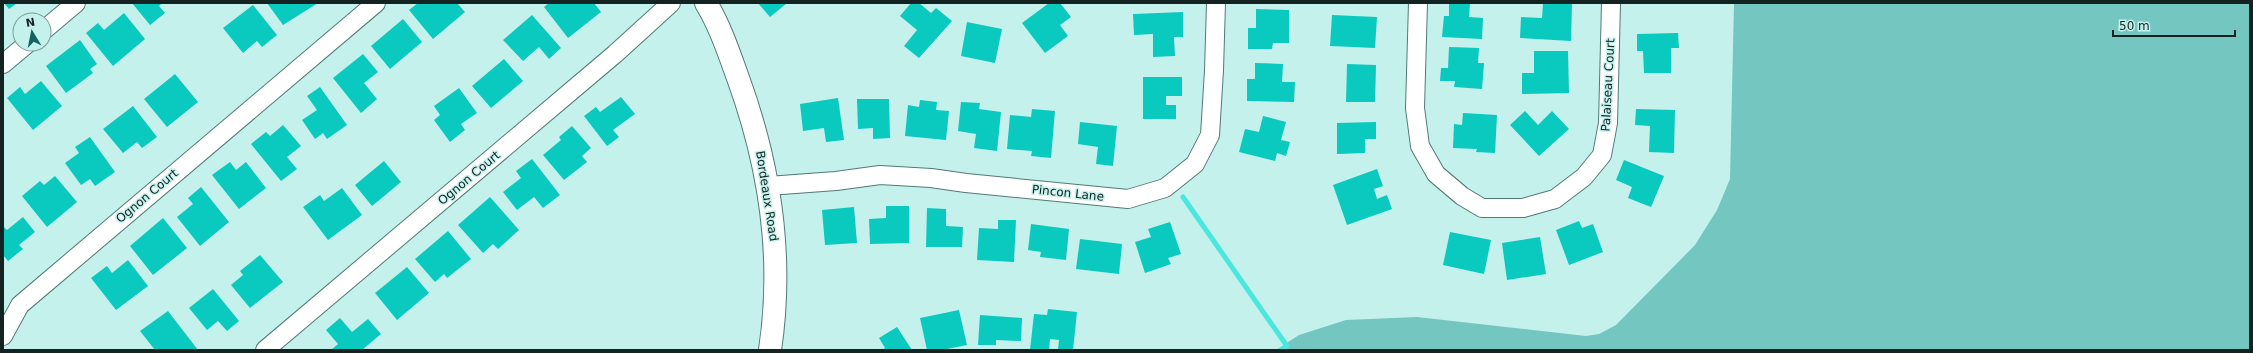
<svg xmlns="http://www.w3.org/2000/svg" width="2253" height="353" font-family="'DejaVu Sans',sans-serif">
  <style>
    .green { fill: #73c7c0 }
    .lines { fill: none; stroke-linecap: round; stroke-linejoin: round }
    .stream { stroke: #49e7dd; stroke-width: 5 }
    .building { fill: #0ac9be }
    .minor-casing { stroke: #517a76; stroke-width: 20 }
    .tertiary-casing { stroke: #517a76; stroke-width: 24 }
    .minor { stroke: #fff; stroke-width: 18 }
    .tertiary { stroke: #fff; stroke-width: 22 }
    .labels { text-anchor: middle; stroke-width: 3; stroke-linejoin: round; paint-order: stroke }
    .street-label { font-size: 12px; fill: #132322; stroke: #c5f1ec }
  </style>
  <rect width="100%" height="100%" fill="#c5f1ec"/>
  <path class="green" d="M1734 3H2250V350H1276L1299 335 1346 320 1417 317 1586 336 1599 334 1616 325 1695 245 1717 210 1730 179Z"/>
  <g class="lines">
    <path class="stream" d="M1183 197 1287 346 1281 350"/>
  </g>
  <path class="building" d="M4 3H17L9 9Z
    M132 3H162L159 6 165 13 150 25Z
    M267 3H318L283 25Z
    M418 3H457L465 12 433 39 409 10Z
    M549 3H594L601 12 568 38 544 7Z
    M758 3H787L770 17Z
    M911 3H919L931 13 936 8 952 21 919 58 904 46 917 30 900 16Z
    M1049 3H1060L1071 17 1060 25 1068 36 1045 53 1022 23Z
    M1449 3H1470L1469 17 1483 18 1482 39 1442 37 1444 16H1449Z
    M1543 3H1572L1571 41 1520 38 1521 17 1542 18Z
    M253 5 277 35 262 47 257 41 243 53 223 28Z
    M1256 9 1289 10V43H1273L1272 49H1248V28H1256Z
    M1183 12V37H1174L1175 56 1153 57V34L1134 35 1133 14Z
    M124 13 145 39 113 66 86 33 98 23 104 30Z
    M532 15 561 48 549 59 539 47 523 61 503 40Z
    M1332 15 1377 17 1375 48 1330 46Z
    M403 19 422 42 390 69 371 46Z
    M967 22 1002 29 995 63 961 56Z
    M1678 33 1679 48H1671V73H1644L1643 51H1637V34Z
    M80 40 97 64 90 69 93 73 66 93 46 66Z
    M1449 47 1479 48 1478 63H1484L1482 89 1454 87 1455 81H1440L1441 68H1448Z
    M1534 51H1568L1569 93 1522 94V73H1534Z
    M363 54 378 72 364 83 377 99 361 113 333 78Z
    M504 59 523 81 491 108 472 86Z
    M1255 63 1283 64 1282 82H1295L1294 102 1247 101V79H1255Z
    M1347 64 1376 65 1375 102H1346Z
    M175 74 198 102 167 127 144 99Z
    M1143 77H1182V96H1166V105H1176V119H1143Z
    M41 81 62 106 33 130 7 98 20 87 25 94Z
    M320 87 347 125 327 139 323 133 315 139 302 120 317 110 307 96Z
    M459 88 477 113 461 124 465 130 450 142 434 120 440 115 434 106Z
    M621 97 635 114 613 130 619 137 607 146 584 116 596 107 600 112Z
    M838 98 844 140 826 142 824 128 803 131 800 104Z
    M857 99H889L890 138 873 139V128L858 129Z
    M920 100 937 102 936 110 949 111 946 140 905 136 908 105 919 107Z
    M961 102 980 103 979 109 1001 112 997 151 974 148 976 134 958 131Z
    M133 106 157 137 142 148 137 142 123 153 103 129Z
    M1032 109 1055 111 1051 158 1031 156 1032 151 1007 149 1010 115 1031 117Z
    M1636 109 1675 110 1674 153 1649 152 1650 126 1635 125Z
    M1525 111 1538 125 1552 111 1569 129 1539 156 1510 125Z
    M1463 113 1497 115 1495 153 1476 152 1477 149 1453 148 1454 124 1462 125Z
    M1263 116 1286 122 1281 140 1290 142 1286 156 1277 153 1275 161 1239 152 1245 129 1259 132Z
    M1080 122 1117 126 1113 166 1096 164 1098 147 1078 144Z
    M1376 122V139H1365V153L1337 154V123Z
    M283 125 301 146 287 157 297 169 281 181 251 144 266 132 270 136Z
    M572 126 591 148 582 156 587 162 564 180 543 155 561 140 559 137Z
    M90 137 115 172 95 186 90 179 81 185 65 163 79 153 75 147Z
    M532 159 560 195 543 208 534 197 517 210 503 192 521 178 516 171Z
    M1624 160 1664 176 1651 207 1628 198 1632 187 1616 180Z
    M384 161 401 182 372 206 355 185Z
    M230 162 236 170 246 162 266 188 239 209 212 175Z
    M1377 169 1383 186 1374 189 1377 199 1387 195 1392 209 1347 225 1333 185Z
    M55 176 77 202 47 227 22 196 40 181 44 185Z
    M201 187 229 222 200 246 177 217 193 204 188 198Z
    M342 188 362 215 328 240 303 207 320 195 324 201Z
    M490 197 519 230 498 249 493 244 483 253 458 225Z
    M886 206H909V243L870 244 869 219 886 218Z
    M854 207 857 243 825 245 822 210Z
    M927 208 946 209V226L963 227 962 247H926Z
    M23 217 35 232 19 245 23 249 8 261 3 255V226L7 230Z
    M163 218 187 248 153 275 130 246Z
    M998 220H1016L1014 262 977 260 979 228 998 229Z
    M1579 221 1582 228 1593 224 1603 252 1569 265 1556 230Z
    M1170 222 1181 254 1168 258 1171 264 1145 273 1135 242 1151 237 1148 229Z
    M1031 224 1069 229 1066 260 1040 257 1041 252 1028 250Z
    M448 231 471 259 447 278 444 274 435 282 415 259Z
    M1450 232 1491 240 1484 274 1443 265Z
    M1540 237 1546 274 1507 280 1502 243Z
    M1080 239 1122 244 1119 274 1076 269Z
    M260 255 283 282 250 308 231 285 243 275 240 271Z
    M128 260 148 286 116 310 91 278 107 266 112 273Z
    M407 267 429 293 397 320 375 293Z
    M213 289 239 321 227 331 218 321 207 330 189 308Z
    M1048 309 1077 312 1073 350 1058 349 1059 340 1050 339 1049 350H1030L1034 314 1047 315Z
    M959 310 967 345 942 350H927L920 318Z
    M168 311 198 350H155L140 331Z
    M980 315 1022 318 1021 341 996 340V345H978Z
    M340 318 352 332 368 319 381 334 362 350H331L338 344 326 330Z
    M897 327 912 350H882L885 348 879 338Z"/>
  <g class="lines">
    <defs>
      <path id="minor" d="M1418 3 1415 108 1420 146 1436 174 1462 196 1482 208H1523L1555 199 1584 177 1602 155 1608 123 1611 3
        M44 30 76 3
        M3 64 27 44
        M768 186 836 181 880 175 931 178 966 183 1128 199 1165 188 1195 164 1210 135 1214 70 1216 3
        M3 336 20 305 376 3
        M265 350 615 54 671 3"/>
      <path id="tertiary" d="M706 3C720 26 729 53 738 78 770 166 784 257 770 350"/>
    </defs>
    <use href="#minor" class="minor-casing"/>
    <use href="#tertiary" class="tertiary-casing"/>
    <use href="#minor" class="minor"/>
    <use href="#tertiary" class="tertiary"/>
  </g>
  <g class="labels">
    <g class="street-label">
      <text transform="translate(1608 85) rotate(-87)" y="4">Palaiseau Court</text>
      <text transform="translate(469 178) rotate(-40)" y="4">Ognon Court</text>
      <text transform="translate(1068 193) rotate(6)" y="4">Pincon Lane</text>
      <text transform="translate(147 196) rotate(-40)" y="4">Ognon Court</text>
      <text transform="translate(767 196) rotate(81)" y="4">Bordeaux Road</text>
    </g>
  </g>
  <rect width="2253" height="353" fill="none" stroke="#132322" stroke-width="8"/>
  <g transform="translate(32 32) rotate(350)"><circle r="19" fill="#c5f1ec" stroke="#7e9f9b"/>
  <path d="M0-3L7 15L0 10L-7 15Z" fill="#15635e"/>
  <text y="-6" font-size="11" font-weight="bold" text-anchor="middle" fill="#132322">N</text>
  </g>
  <path d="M2113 30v6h122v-6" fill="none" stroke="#132322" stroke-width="2"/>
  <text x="2119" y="30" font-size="12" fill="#132322" stroke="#c5f1ec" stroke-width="3" paint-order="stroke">50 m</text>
</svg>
